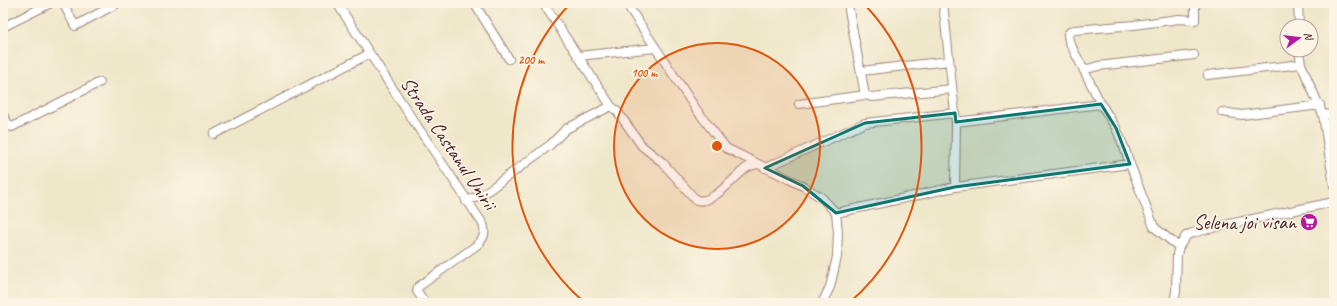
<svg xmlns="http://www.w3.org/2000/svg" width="1337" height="306" font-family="Caveat,sans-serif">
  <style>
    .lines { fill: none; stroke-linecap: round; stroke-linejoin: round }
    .minor-casing { stroke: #9c837a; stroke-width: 10 }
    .minor { stroke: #fff; stroke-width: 8 }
    .marked { fill: #0f766e; fill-opacity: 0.2; stroke: #0f766e; stroke-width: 3; stroke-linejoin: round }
    .ring { fill: none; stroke: #e0560e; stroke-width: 2 }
    .labels { text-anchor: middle; stroke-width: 3.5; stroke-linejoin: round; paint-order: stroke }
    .street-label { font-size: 20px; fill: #4a1f2b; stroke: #fcf5e5 }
    .poi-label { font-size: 20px; fill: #4a1f2b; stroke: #fcf5e5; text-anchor: end }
    .centre { fill: #e0560e; stroke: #fcf5e5; stroke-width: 2 }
    .ring-label { font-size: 12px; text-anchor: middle; font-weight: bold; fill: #e0560e; stroke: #fcf5e5; stroke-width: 3.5; stroke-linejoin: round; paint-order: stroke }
  </style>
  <rect width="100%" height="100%" fill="#fcf5e5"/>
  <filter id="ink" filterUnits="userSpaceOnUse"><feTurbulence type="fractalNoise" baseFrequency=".025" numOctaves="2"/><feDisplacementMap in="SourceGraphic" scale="8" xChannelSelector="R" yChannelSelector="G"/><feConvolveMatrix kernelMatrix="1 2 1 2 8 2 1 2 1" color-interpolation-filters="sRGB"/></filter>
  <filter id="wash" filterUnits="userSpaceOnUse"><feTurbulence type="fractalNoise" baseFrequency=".012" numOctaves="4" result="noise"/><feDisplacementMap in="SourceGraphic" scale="16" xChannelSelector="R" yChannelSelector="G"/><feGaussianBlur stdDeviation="0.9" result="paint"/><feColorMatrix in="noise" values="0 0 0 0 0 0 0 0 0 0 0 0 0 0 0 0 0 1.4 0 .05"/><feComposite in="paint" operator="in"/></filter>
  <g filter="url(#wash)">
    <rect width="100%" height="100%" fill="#efe7ca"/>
  </g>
  <g filter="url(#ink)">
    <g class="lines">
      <defs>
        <path id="minor" d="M63 3 75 26 118 3
          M337 3 409 114 483 224C486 234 484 238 477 245L418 287 417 291 425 303
          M474 3 509 59
          M543 3 611 106 617 111 642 146 662 162 696 200C713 205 732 179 745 169 748 166 753 165 757 164
          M943 3 956 122 955 187
          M1298 3 1299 26
          M630 9 696 109 726 148 803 186 822 198 836 213 838 232 837 257 830 287 822 303
          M849 10 865 95 872 97 952 89
          M3 27 51 3
          M1299 50 1301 64 1323 115 1334 186
          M578 56 655 48
          M1084 70 1098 66 1194 55
          M861 71 949 61
          M1208 75 1301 64
          M799 104 865 95
          M1222 112 1242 115 1320 105
          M3 115 9 126 12 127 100 82
          M1323 115 1334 114
          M956 122 1101 104
          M214 134 365 56 369 52
          M765 168 865 123 955 113
          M466 201 482 195 550 145 566 129 611 106
          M836 213 955 187 1130 164
          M1179 247 1154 227 1130 164 1124 147 1116 128 1101 104 1072 47 1069 41 1068 34 1071 31 1075 30 1134 25 1179 19 1195 20V3
          M1174 303 1176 291 1177 254 1179 247 1186 236 1192 233 1229 224 1334 202"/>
      </defs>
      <use href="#minor" class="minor-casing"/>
      <use href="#minor" class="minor"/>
    </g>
  </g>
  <path class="marked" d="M1101 104 1116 128 1130 164 955 187 836 213 803 186 765 168 865 123 955 113 956 122Z"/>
  <circle cx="717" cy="146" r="103" fill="#e0560e" fill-opacity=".12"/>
  <g class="ring">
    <circle cx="717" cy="146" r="103"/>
    <path d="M584 302A205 205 0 0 1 570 4M864 4A205 205 0 0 1 850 302"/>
  </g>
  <defs>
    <symbol id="supermarket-disc" viewBox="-11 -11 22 22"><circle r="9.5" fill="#b5179e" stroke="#fcf5e5"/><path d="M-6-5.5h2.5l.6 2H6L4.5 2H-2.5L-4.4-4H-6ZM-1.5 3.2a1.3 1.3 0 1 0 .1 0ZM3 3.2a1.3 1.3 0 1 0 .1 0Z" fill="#fff"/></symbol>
  </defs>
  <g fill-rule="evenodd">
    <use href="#supermarket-disc" x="1299" y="212" width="20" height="20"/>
  </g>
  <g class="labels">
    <g class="street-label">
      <text transform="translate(449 143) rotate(56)" y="7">Strada Castanul Unirii</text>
    </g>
    <g class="poi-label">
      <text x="1296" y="229">Selena joi visan</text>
    </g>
  </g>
  <circle cx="717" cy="146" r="6" class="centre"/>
  <g class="ring-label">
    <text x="531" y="64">200 m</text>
    <text x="644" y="77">100 m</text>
  </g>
  <rect width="1337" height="306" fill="none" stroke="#fcf5e5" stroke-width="16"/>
  <g transform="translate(1299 38) rotate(75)"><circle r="19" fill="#fcf5e5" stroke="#b59f9b"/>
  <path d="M0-3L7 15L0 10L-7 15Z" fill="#b5179e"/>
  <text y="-6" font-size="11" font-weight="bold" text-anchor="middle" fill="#4a1f2b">N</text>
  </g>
</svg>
